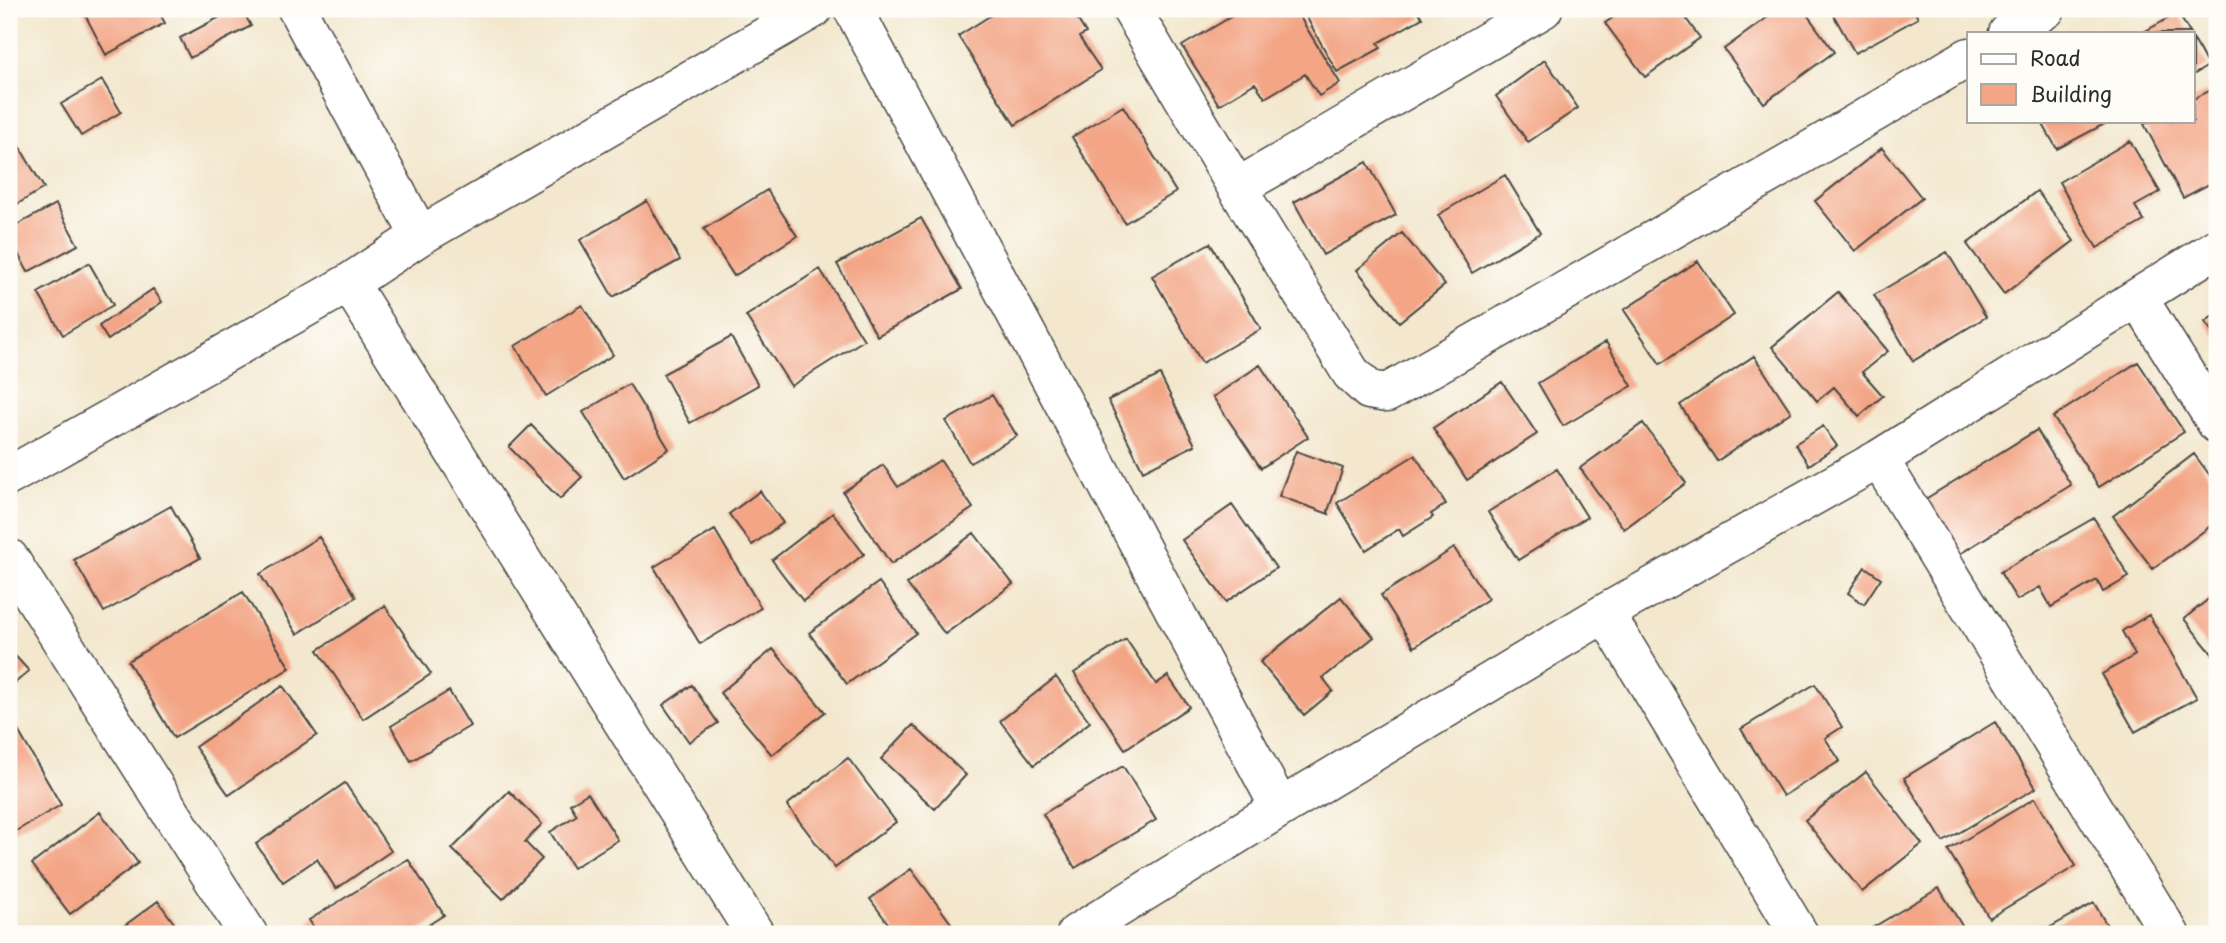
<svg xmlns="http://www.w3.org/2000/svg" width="2226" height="943" font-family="'Playpen Sans',sans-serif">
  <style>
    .building { fill: #f3a585 }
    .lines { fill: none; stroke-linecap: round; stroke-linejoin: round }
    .street-casing { stroke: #494743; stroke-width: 41 }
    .street { stroke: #fff; stroke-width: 38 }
  </style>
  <rect width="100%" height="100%" fill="#fdfcf7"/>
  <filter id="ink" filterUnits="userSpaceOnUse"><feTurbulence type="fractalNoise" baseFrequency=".0143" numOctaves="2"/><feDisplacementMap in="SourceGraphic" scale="14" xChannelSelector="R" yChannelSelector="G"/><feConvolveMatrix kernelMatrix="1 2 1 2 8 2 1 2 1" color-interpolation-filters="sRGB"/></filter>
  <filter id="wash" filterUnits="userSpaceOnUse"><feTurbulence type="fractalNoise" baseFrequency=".00686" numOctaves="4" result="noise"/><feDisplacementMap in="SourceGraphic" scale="28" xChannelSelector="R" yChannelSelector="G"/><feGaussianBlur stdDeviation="1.57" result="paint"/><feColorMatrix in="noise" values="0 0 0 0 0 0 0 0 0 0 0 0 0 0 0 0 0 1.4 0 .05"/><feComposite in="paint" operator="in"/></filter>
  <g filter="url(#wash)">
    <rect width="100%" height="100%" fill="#f3e7cd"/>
    <g id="blocks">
      <path class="building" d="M82 9H157L165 23 106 55Z
        M235 9H242L251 26 190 58 180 38Z
        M1001 9H1071L1086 33 1079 37 1101 70 1015 125 958 36Z
        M1244 9H1295L1340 83 1319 96 1305 74 1265 98 1255 83 1219 105 1182 46Z
        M1302 9H1417L1422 18 1378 43 1381 48 1337 72Z
        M1626 9H1679L1700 38 1645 77 1605 23Z
        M1779 9H1803L1834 52 1764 103 1724 49Z
        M1830 9H1913L1918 18 1855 53Z
        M2178 13 2190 33H2142Z
        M2193 38 2208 66 2193 75Z
        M1545 60 1578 108 1528 142 1496 96Z
        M102 80 121 112 81 136 61 104Z
        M2217 87V180L2183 198 2144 124 2151 121H2193V99Z
        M1123 106 1176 192 1125 223 1072 137Z
        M2041 121H2110L2057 149Z
        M2130 141 2160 192 2135 206 2144 221 2097 248 2059 182Z
        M19 146 44 188 9 209V152Z
        M1882 148 1922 198 1855 251 1815 201Z
        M1367 162 1396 215 1323 255 1294 202Z
        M1505 175 1540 233 1472 273 1438 215Z
        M767 190 797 236 734 276 704 229Z
        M2037 191 2074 241 2004 294 1967 244Z
        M647 201 680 260 613 297 580 240Z
        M56 204 78 245 28 272 9 237V229Z
        M921 218 962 289 877 336 837 264Z
        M1402 233 1445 285 1399 322 1357 270Z
        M1210 243 1261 329 1202 363 1152 276Z
        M1947 252 1986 317 1913 361 1874 295Z
        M1698 261 1734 315 1660 364 1624 310Z
        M89 263 113 305 63 335 38 293Z
        M820 269 864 340 791 386 746 316Z
        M153 289 162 302 108 340 99 326Z
        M1838 292 1888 351 1862 372 1883 396 1859 416 1834 387 1817 401 1772 347Z
        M582 305 613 355 546 396 515 346Z
        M2217 313V338L2205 322Z
        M731 337 758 385 690 423 663 374Z
        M1606 342 1632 386 1563 426 1538 383Z
        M1754 356 1791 412 1717 461 1680 405Z
        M2138 362 2184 432 2099 487 2053 417Z
        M1260 365 1308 437 1261 468 1213 397Z
        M1160 375 1195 445 1143 471 1108 400Z
        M1502 382 1537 434 1467 480 1433 428Z
        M629 384 669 449 624 478 583 412Z
        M992 395 1017 436 970 463 946 421Z
        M1643 423 1686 483 1624 529 1580 468Z
        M531 425 582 477 560 499 509 447Z
        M1823 426 1837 446 1809 465 1795 444Z
        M2037 430 2071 485 1953 558 1919 503Z
        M1296 451 1343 468 1328 511 1329 514 1279 496Z
        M2194 454 2217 485V521L2153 569 2113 516Z
        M1415 455 1446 504 1431 514 1433 517 1403 536 1399 529 1366 550 1337 503Z
        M940 460 973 508 891 564 843 492 883 465 898 487Z
        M1557 469 1587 517 1518 560 1488 512Z
        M760 491 783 523 752 545 729 514Z
        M1232 505 1276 568 1226 602 1182 540Z
        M171 506 200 558 104 612 74 560Z
        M833 513 864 554 803 601 772 560Z
        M2094 518 2129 577 2103 592 2097 580 2051 607 2040 587 2017 600 2000 572Z
        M715 530 761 608 700 644 654 567Z
        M974 533 1013 584 945 634 907 584Z
        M319 537 356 597 297 634 260 574Z
        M1454 548 1488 599 1414 647 1381 595Z
        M1865 567 1881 578 1864 604 1848 593Z
        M879 582 916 633 847 684 809 633Z
        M243 592 290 668 174 738 128 661Z
        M2217 592V660L2184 619Z
        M1341 597 1374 637 1323 678 1333 691 1304 715 1260 662Z
        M385 606 431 674 363 719 318 650Z
        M2149 615 2197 698 2135 732 2102 674 2135 655 2122 631Z
        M1126 639 1156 684 1168 676 1189 707 1125 749 1074 673Z
        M9 649 29 671 9 688Z
        M773 649 825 712 772 755 720 693Z
        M1056 677 1090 722 1034 765 1000 721Z
        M1815 684 1842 727 1825 738 1840 761 1783 796 1741 729Z
        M692 685 718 723 689 742 663 705Z
        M283 686 317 735 229 795 195 747Z
        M449 691 470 726 411 761 391 726Z
        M9 698 17 708 9 711Z
        M1995 722 2036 788 1943 842 1904 778Z
        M913 725 966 775 935 809 881 759Z
        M16 727 61 805 9 835V732Z
        M848 758 896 822 835 868 787 805Z
        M1123 766 1156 820 1075 868 1043 814Z
        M1866 772 1922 844 1862 892 1805 820Z
        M345 783 391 851 336 889 317 859 283 882 256 844Z
        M509 791 542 824 525 842 542 859 503 899 452 849Z
        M588 793 618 840 573 868 550 832 577 815 570 804Z
        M2035 798 2076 866 1989 918 1948 850Z
        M100 812 138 863 70 914 32 864Z
        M408 859 444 915 414 934H318L309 920Z
        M911 869 959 934H896L870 899Z
        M1939 888 1967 934H1862Z
        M158 901 182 934H113Z
        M2094 903 2112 934H2038Z"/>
    </g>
  </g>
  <g filter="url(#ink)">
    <use href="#blocks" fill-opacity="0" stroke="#494743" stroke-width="2"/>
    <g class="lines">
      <defs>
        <path id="street" d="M297 9 420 236
          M853 9 1280 808
          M1131 9 1237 188 1351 373 1369 390 1387 393 1795 159 1969 57
          M2008 33 2046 9
          M1237 188 1543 9
          M349 283 755 934
          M2138 298 2217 424
          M1879 459 2170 934
          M9 476 349 283 420 236 813 9
          M9 558 248 934
          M1605 613 1799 934
          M1076 934 1280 808 1605 613 1879 459 2217 248"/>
      </defs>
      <use href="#street" class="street-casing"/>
      <use href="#street" class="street"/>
    </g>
  </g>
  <rect width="2226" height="943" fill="none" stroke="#fdfcf7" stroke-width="35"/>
  <rect x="1967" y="32" width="228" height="91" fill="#fdfcf7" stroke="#a9a8a5" stroke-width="2"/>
  <rect x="1981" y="54" width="35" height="10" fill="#ffffff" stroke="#a9a8a5" stroke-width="2"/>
  <text x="2030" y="66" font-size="21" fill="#2b2b2b">Road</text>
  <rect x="1981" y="84" width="35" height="21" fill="#f3a585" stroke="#a9a8a5" stroke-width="2"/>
  <text x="2030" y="102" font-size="21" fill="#2b2b2b">Building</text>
</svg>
